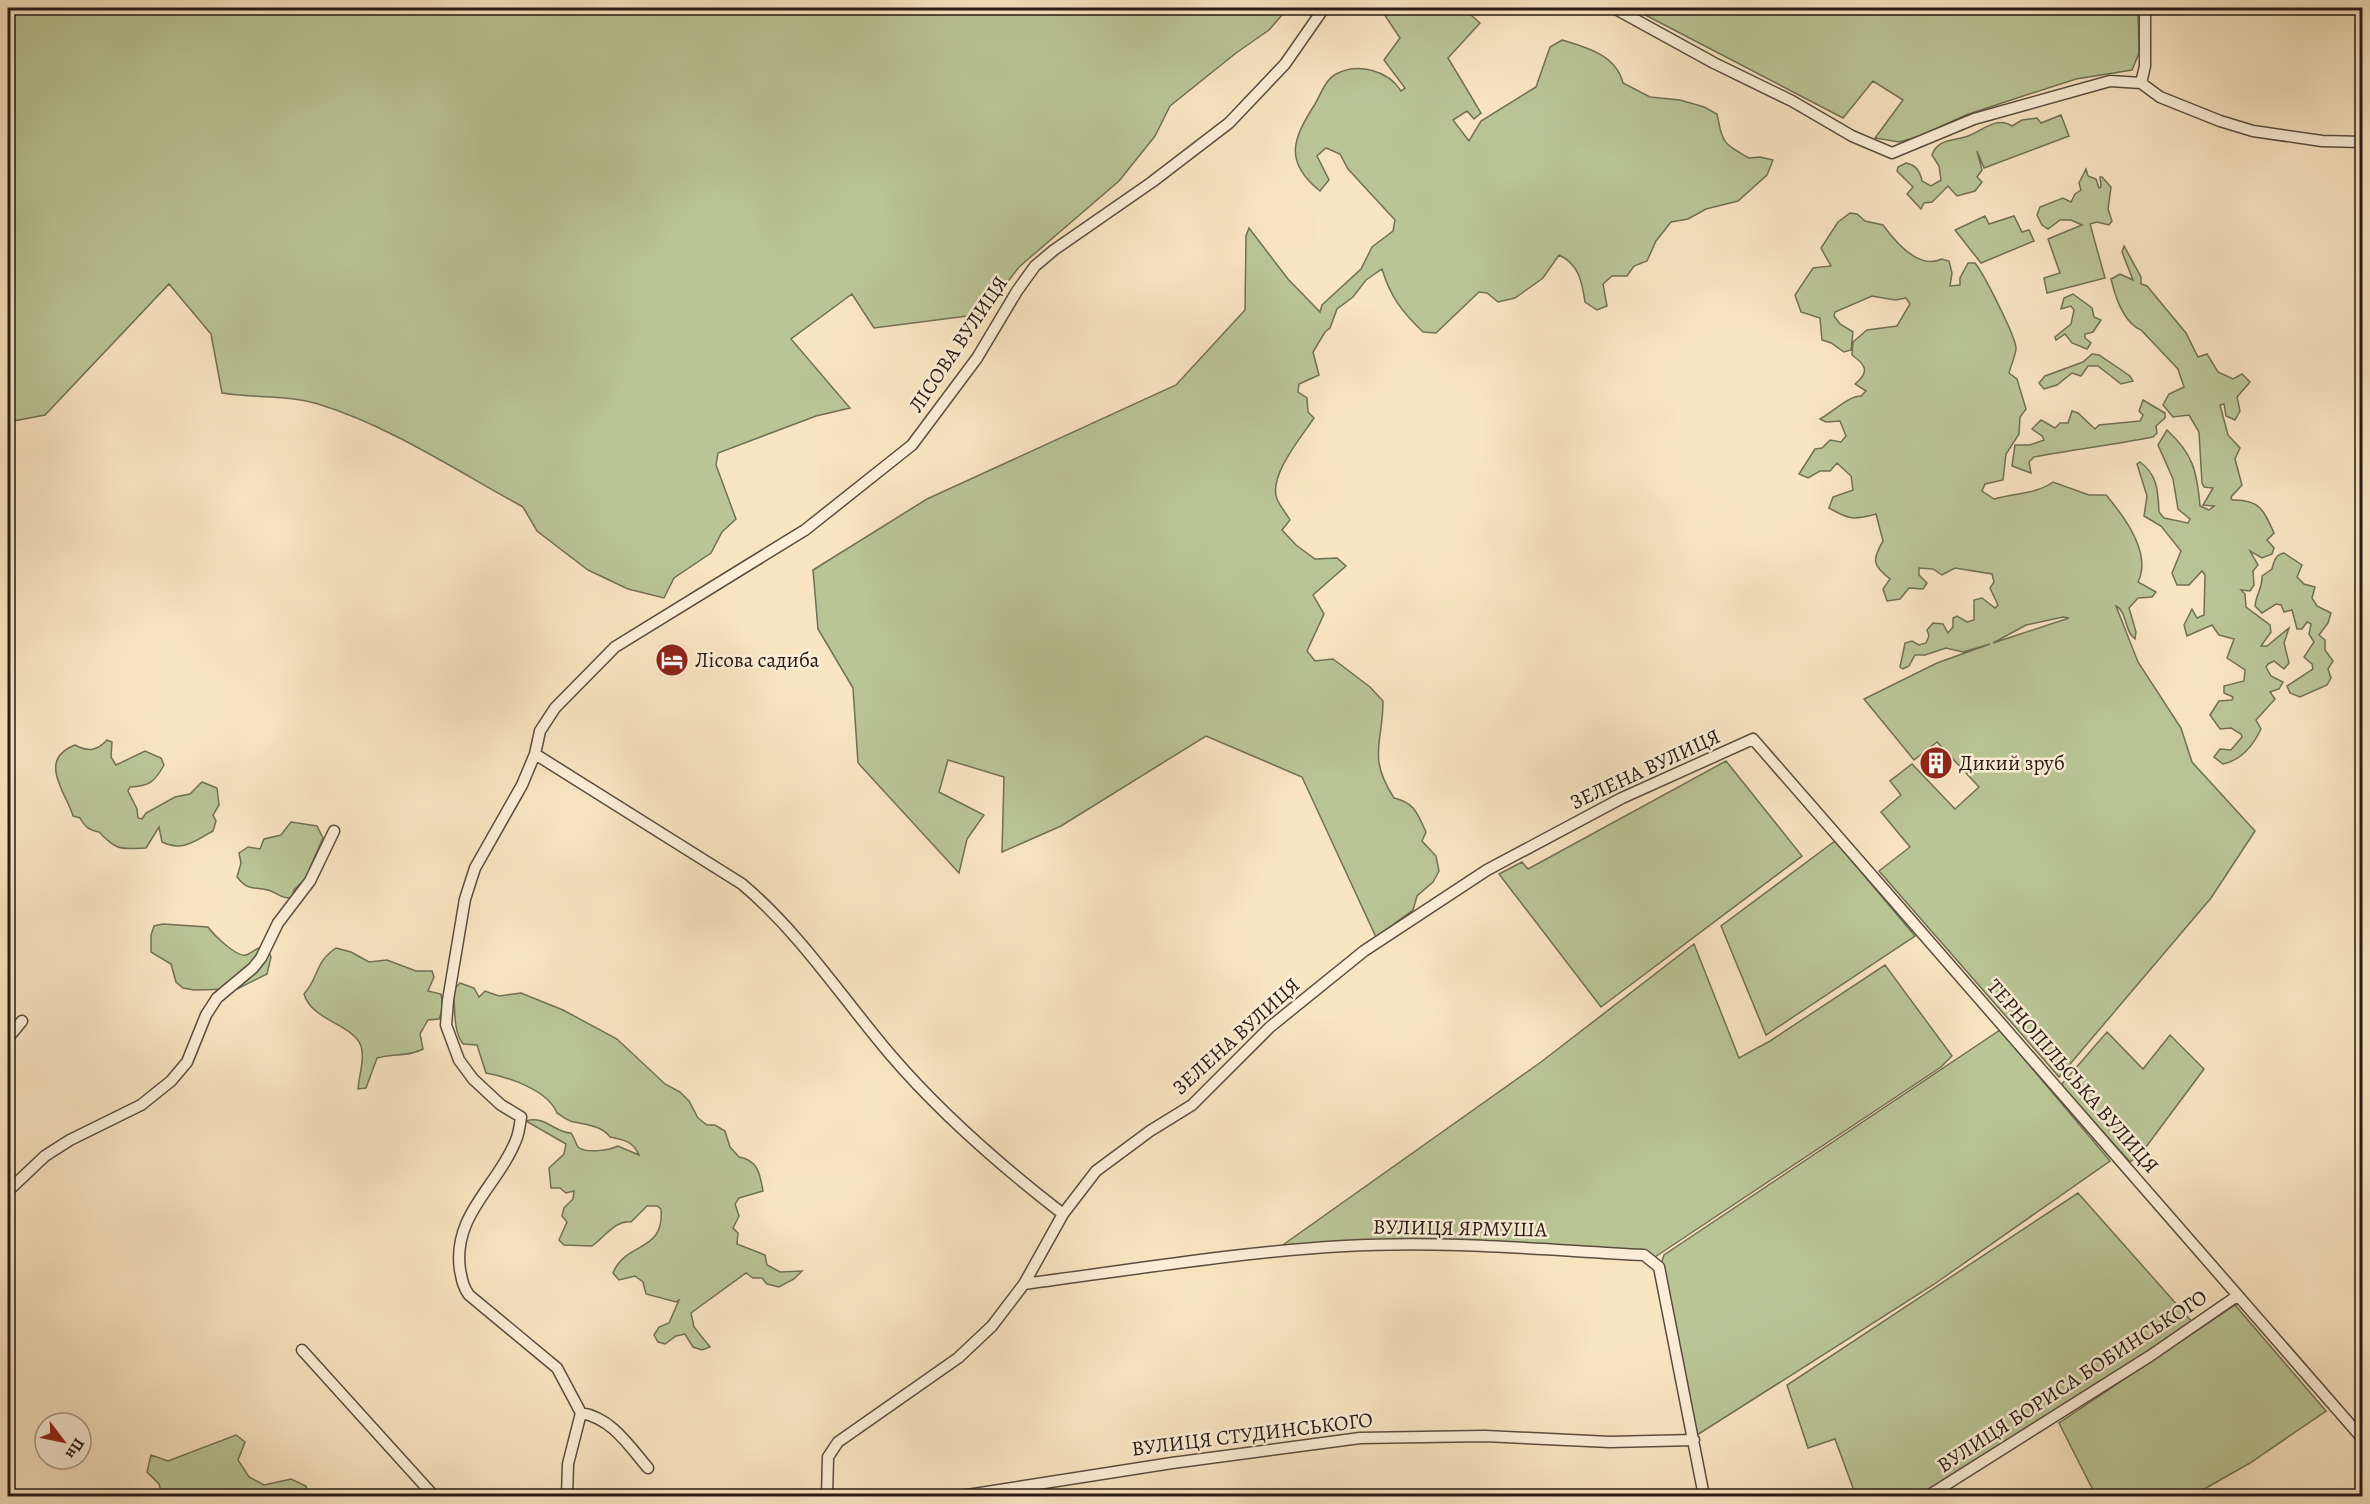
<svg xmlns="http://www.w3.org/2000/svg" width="2370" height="1504" font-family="Alegreya,serif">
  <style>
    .green { fill: #bac596; stroke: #707055; stroke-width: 1.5; fill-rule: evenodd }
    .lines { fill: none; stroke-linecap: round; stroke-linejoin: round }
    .minor-casing { stroke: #5a4d40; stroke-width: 13 }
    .minor { stroke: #fceed7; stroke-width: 10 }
    .labels { text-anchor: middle; stroke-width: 5; stroke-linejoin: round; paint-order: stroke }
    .street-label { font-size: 21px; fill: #251a14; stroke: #fceed7 }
    .poi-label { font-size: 21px; fill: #251a14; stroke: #fceed7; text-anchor: start }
  </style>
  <rect width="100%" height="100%" fill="#fae5c2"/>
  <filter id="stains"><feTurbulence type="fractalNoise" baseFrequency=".00333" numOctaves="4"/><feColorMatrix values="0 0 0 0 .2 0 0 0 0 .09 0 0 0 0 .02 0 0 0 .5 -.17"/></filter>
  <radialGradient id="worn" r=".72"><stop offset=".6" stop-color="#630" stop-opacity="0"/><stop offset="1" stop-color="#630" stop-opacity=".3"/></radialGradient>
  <path class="green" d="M8 8H1288L1269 30 1236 53 1170 106 1155 136 1119 181 1019 267 983 314 874 328 852 294 791 339 850 408 816 416 718 453 716 465 736 519 722 532 711 553 674 578 664 598 628 589 588 570 537 531 523 507C457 471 390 426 318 404 287 395 254 398 222 393L211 334 169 284 45 415 8 422Z
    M1380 8H1463L1480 23 1448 58 1481 113 1474 119 1467 111 1453 120 1469 141 1481 121 1536 87 1550 47 1562 40C1588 48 1616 55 1623 83L1650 97 1680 100 1704 107 1717 114C1723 143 1722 143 1749 158L1760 157 1773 160 1767 175 1738 201 1706 209 1688 219 1671 222 1656 241 1647 261 1634 266 1627 276H1612L1603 284 1607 306 1597 310 1585 302C1582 282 1579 264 1559 255L1543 278 1515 298 1498 302 1487 293 1479 292 1436 333 1423 332C1402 312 1390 296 1382 269L1366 280 1353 297 1337 309 1330 328 1325 332 1313 352 1319 375 1299 384 1298 392 1307 398 1308 412 1314 418C1302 436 1268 476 1277 499 1280 506 1286 513 1290 520L1282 530 1296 545 1315 559 1337 558 1346 566 1313 595 1324 614 1307 651 1315 661 1333 659 1370 687 1383 701C1383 744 1367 756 1394 798 1415 803 1417 813 1426 832L1422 841 1436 856 1439 871 1433 882 1417 896 1413 910 1376 937 1302 777 1206 736 1061 826 1002 852 1004 777 948 760 939 792 984 815 967 839 959 873 858 763 853 688 818 629 813 570 927 499 1176 385 1245 310 1246 236 1249 228 1288 279 1320 312 1322 305 1361 269 1372 247 1393 231 1395 220 1348 169 1340 154 1326 148 1317 156 1329 180 1320 191C1283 161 1293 139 1315 104 1321 94 1325 80 1336 74 1358 62 1389 71 1401 91L1405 88 1384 60 1400 38Z
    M1632 8H2138L2139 53 2132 70 2076 79 2017 98 1966 115 1920 136 1899 142 1875 138 1903 100 1873 81 1843 118Z
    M2061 115 2069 136 1984 168 1977 151 1982 170 1977 177 1982 182 1975 191 1957 196 1948 186 1932 202 1924 203 1921 209 1907 194 1913 187 1897 171 1898 167 1906 163C1916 165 1920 171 1922 181L1931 186 1941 180 1939 166 1932 155C1938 138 1955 141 1968 136 1983 130 1997 116 2012 126L2022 120 2037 118 2041 123Z
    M2086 169 2088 176 2096 179 2099 188 2101 187 2100 177H2102L2111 187 2108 209 2112 221 2109 225 2097 222 2090 224 2105 278 2047 293 2044 278 2060 273 2048 239 2082 225 2071 220H2060L2048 229 2042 225 2037 215 2040 207 2063 198 2071 202 2075 194 2081 190 2079 183Z
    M1850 213 1857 214 1865 221 1883 225C1896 243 1919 270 1942 259L1949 261 1952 273 1950 286 1960 285V278L1968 263H1975C1984 274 2017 339 2016 349 2015 357 2011 365 2009 373L2017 379 2026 409 2020 417 2019 434 2006 454 2003 480 1985 484 1982 491 1994 499C2014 493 2037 494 2053 482L2089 495H2106C2124 516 2152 554 2138 582L2156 592 2152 597 2138 598 2129 608 2136 632 2135 639C2124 631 2127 611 2116 606L2138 662 2181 728 2192 762 2255 831 2211 898 2059 1077 1879 871 1910 847 1881 812 1901 795 1890 781 1912 764 1955 809 1979 787 1937 742 1914 760 1864 699 1937 663 1990 644 1963 652 1946 648 1925 655H1915L1909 666 1903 669 1900 667 1905 643 1912 641 1919 645 1926 643 1929 636 1927 630 1933 623 1943 624 1948 633 1953 627V618L1957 616 1967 622 1974 620V600L1982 598 1995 608 1998 605 1990 588 1994 582 1992 574 1955 568 1942 575 1933 569 1919 568V575L1927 583 1923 589 1909 588 1900 599 1887 601 1883 589 1890 579C1872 565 1872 560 1883 541L1876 514C1854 520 1850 520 1829 508L1833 497 1853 490 1851 476 1837 463 1830 471H1820L1808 478 1799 474 1815 449 1822 448 1830 440 1841 442 1846 436 1840 421 1826 422 1820 419C1833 412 1848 396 1861 396L1866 391 1855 384C1870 372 1866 365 1852 355L1853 342 1867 330 1897 326 1910 304 1906 298 1895 300 1872 296 1835 312 1834 316 1840 324 1853 332 1851 350 1844 352 1831 343 1822 340 1820 318 1801 312 1795 295 1813 268 1831 266 1821 248 1838 222ZM2063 617 2069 618 1993 643 2026 625Z
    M1985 216 1989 224 2014 216 2022 232 2029 230 2034 241 1981 263 1955 230Z
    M2124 246 2141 277V284L2147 286 2186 333 2198 357 2207 354 2218 372 2233 379 2242 374 2250 382 2237 397 2240 411 2235 420 2226 416 2224 404 2220 405 2228 435 2240 448 2235 459 2242 485 2231 497 2232 500C2259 499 2264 510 2274 533L2267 540 2274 548 2272 554 2262 558 2250 551 2258 565 2253 571 2254 585 2250 591 2241 590 2245 594 2246 607 2270 625 2271 632 2261 646H2267L2289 628 2284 643 2289 663 2284 669 2274 661 2268 664 2266 667 2271 676 2283 682 2279 689 2270 692 2275 699 2256 720 2261 729C2253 746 2242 760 2223 764L2214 757 2220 749 2231 750 2242 737 2241 734 2231 728 2220 729 2210 715 2219 701 2232 700 2233 697 2224 693V686L2244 681 2245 670 2227 658 2234 639 2219 635 2212 625 2187 636 2184 625 2192 609 2197 618 2204 615 2205 575 2202 571 2189 585H2177L2172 573 2181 551 2161 526 2144 516 2147 496 2137 464 2140 462C2158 475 2158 492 2159 512L2164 518 2188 523 2190 519 2178 509 2173 479 2158 445 2167 430C2193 454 2197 471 2200 506L2209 510 2214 506 2203 505 2213 488 2204 487 2202 483 2199 432 2189 415 2173 417 2163 405 2169 394 2184 387 2178 369 2141 330C2124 323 2115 296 2111 279L2120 274 2133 280 2122 252Z
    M2073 294 2092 308 2094 317 2101 320 2093 332 2085 334V338L2091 343 2087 349 2072 343 2065 334 2056 340 2055 337 2071 324 2074 310 2071 306 2061 309 2064 298Z
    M2092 354 2099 355 2130 376 2133 381 2121 384 2098 366H2088L2081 376 2072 373 2057 385 2044 389 2039 383 2045 376 2083 362Z
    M2143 400 2165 413V418L2156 426 2157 433 2153 437C2113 445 2075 449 2034 457L2029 462 2031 473 2012 466 2015 445H2030L2044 440 2042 436 2032 429 2041 420 2055 428 2060 423H2068L2072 411 2078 413 2095 429 2099 425 2140 421 2143 415 2139 411Z
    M2284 553 2302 565 2297 577 2304 584 2315 587 2312 598 2317 606 2331 613 2328 623 2319 635 2325 640V650L2333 661 2328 669 2331 678 2327 685 2300 697 2290 693 2287 686 2313 669 2312 664 2304 657 2314 642 2309 634 2311 624 2307 622 2302 629H2297L2292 610 2284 612 2281 605 2276 604 2262 613 2255 606C2256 595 2263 586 2262 576L2272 569C2274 561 2275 555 2284 553Z
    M107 740 112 742 111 757 116 765 145 751 161 758 164 765C154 783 149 786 130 787L128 791 137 809 138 818 142 819 146 813 175 797 190 794 202 782 217 788 219 805 213 815 216 821 213 831C195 841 183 852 162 842L159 827 146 848C120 849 117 851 99 832 89 830 85 827 80 818L73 816C67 794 36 760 75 745 88 752 97 751 107 740Z
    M1726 761 1802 856 1601 1007 1499 874 1522 862 1528 869Z
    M291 822 317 826 323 838 305 879 294 890 292 898C281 899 278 893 268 890 253 886 249 892 237 877L241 863 239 853 248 847 260 849 264 839 281 835Z
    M1835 841 1915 936 1766 1035 1721 926Z
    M163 924 208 927C213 934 237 958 246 955 250 954 254 950 259 948L268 950 271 957 267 974 237 989 194 990 183 988 176 982 171 964 151 952V935L154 926Z
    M1694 944 1739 1058 1770 1041 1885 965 1952 1056 1941 1067 1655 1257 1645 1252 1280 1247 1541 1062Z
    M336 948 351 952 369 962 387 960 416 971H432L434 977 428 991 441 994 443 1008 439 1019 428 1020 420 1034 423 1049C409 1057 393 1053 377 1058L366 1088 358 1089C359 1075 365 1059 361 1046 353 1024 312 1021 304 994 320 976 314 963 336 948Z
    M460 983 474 988 479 997 485 991 499 996 521 993 563 1010 617 1039 665 1084 680 1092 689 1101 698 1118 707 1125H715L725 1131 730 1147 739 1157C758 1160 760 1174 763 1191L739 1198 735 1204 739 1216 733 1228 738 1233 737 1244 765 1255 767 1265 780 1272 802 1271 794 1279 779 1287 767 1284 762 1278H753L746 1273 691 1313 694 1327 710 1347 702 1350 693 1347 685 1334 676 1336 665 1344 658 1342 654 1335 659 1327 669 1323 679 1300 676 1302 646 1294 643 1282 635 1276 619 1280 613 1273C626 1241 665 1253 661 1209L657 1206H647L631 1222C615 1220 605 1237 592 1246L564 1245 559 1240 567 1222 562 1216 564 1208 573 1199 574 1191 566 1193 560 1188H551L549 1168 564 1154 566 1144 526 1121C545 1115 555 1133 571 1133 574 1137 576 1144 578 1147 586 1154 610 1150 618 1146L639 1155C633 1141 624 1140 610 1137 602 1126 588 1125 574 1122 568 1121 562 1116 557 1113 548 1090 508 1077 486 1073L477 1045 463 1044C452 1029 456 1008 453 990Z
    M2000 1030 2110 1161 1933 1285 1697 1435 1661 1264 1664 1255Z
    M2107 1032 2143 1069 2170 1035 2204 1069 2143 1151 2130 1162 2061 1085Z
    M2078 1193 2195 1325 1927 1496H1856L1835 1439 1808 1448 1787 1385Z
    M2235 1305 2326 1411 2250 1463 2192 1496H2096L2059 1423Z
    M236 1435 245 1442 238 1460 249 1477 264 1485 291 1479 306 1486 308 1496H162L159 1484 147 1472 151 1455 168 1461Z"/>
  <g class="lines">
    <defs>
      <path id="minor" d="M1614 8 1714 63 1792 101 1852 136 1892 153 1974 119 2110 81 2141 83 2160 97 2220 121 2253 131 2322 141 2362 142
        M2141 83 2145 66V8
        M535 754 742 884C800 933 840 995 889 1053 940 1113 1001 1166 1063 1214
        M8 1038 22 1021
        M8 1191 45 1156 70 1140 141 1105 171 1081 187 1062 206 1015 217 998 253 968 261 958 278 923 310 881 334 831
        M1024 1284C1131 1270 1237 1252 1345 1246 1444 1240 1545 1250 1644 1255L1659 1267 1704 1496
        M302 1350 434 1496
        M581 1413C612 1418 629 1446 648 1468
        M567 1496 568 1464 581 1413 557 1368 469 1295C463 1287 462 1280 460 1270 452 1215 498 1186 516 1140 519 1133 520 1124 521 1117L501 1105 473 1079 459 1060 446 1025 448 1000 465 899 475 868 522 785 535 754 540 731 555 708 615 647 805 530 912 445 977 358 1017 291 1035 266 1054 250 1152 182 1229 123 1285 64 1324 8
        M827 1496 828 1457 838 1442 958 1358 992 1326 1024 1284 1063 1214 1096 1171 1150 1131 1192 1105 1270 1027 1364 951 1487 870 1622 798 1753 739 2362 1438
        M961 1496 1172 1463 1360 1438 1485 1436 1610 1442 1694 1440
        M1928 1496 2150 1356 2237 1296"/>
    </defs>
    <use href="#minor" class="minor-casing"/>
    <use href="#minor" class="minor"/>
  </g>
  <defs>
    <symbol id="hotel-disc" viewBox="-11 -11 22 22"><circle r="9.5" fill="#8f2418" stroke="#fceed7"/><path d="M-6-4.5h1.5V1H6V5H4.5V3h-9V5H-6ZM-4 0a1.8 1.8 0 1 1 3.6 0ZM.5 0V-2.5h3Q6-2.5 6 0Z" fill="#fff"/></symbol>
    <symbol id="building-disc" viewBox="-11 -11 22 22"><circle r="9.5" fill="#8f2418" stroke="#fceed7"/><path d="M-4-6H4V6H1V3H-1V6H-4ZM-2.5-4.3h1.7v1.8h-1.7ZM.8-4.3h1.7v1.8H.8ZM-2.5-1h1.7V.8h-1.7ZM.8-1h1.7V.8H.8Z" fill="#fff"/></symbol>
  </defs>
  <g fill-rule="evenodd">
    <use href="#hotel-disc" x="653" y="641" width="38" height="38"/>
    <use href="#building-disc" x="1917" y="744" width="38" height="38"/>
  </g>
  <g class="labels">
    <g class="street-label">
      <text transform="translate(958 344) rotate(-56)" y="7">ЛІСОВА ВУЛИЦЯ</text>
      <text transform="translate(1645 769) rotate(-25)" y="7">ЗЕЛЕНА ВУЛИЦЯ</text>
      <text transform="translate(1236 1036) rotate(-42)" y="7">ЗЕЛЕНА ВУЛИЦЯ</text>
      <text transform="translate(2073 1076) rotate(49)" y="7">ТЕРНОПІЛЬСЬКА ВУЛИЦЯ</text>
      <text transform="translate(1460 1228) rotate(1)" y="7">ВУЛИЦЯ ЯРМУША</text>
      <text transform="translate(2072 1381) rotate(-33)" y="7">ВУЛИЦЯ БОРИСА БОБИНСЬКОГО</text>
      <text transform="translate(1252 1434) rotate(-7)" y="7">ВУЛИЦЯ СТУДИНСЬКОГО</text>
    </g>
    <g class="poi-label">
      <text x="695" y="667">Лісова садиба</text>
      <text x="1959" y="770">Дикий зруб</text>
    </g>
  </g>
  <rect width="2370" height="1504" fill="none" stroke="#fae5c2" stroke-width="30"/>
  <rect x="9" y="9" width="2352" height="1486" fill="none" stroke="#251a14" stroke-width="3"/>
  <rect x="15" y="15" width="2340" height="1474" fill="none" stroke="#251a14" stroke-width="1.5"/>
  <g transform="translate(63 1441) rotate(122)"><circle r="28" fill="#fceed7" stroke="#a69989" stroke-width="1.5"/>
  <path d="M0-4.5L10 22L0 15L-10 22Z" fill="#8f2418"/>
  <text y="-9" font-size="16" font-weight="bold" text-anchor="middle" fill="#251a14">Пн</text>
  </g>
  <rect width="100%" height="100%" filter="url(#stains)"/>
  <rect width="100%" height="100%" fill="url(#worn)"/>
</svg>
